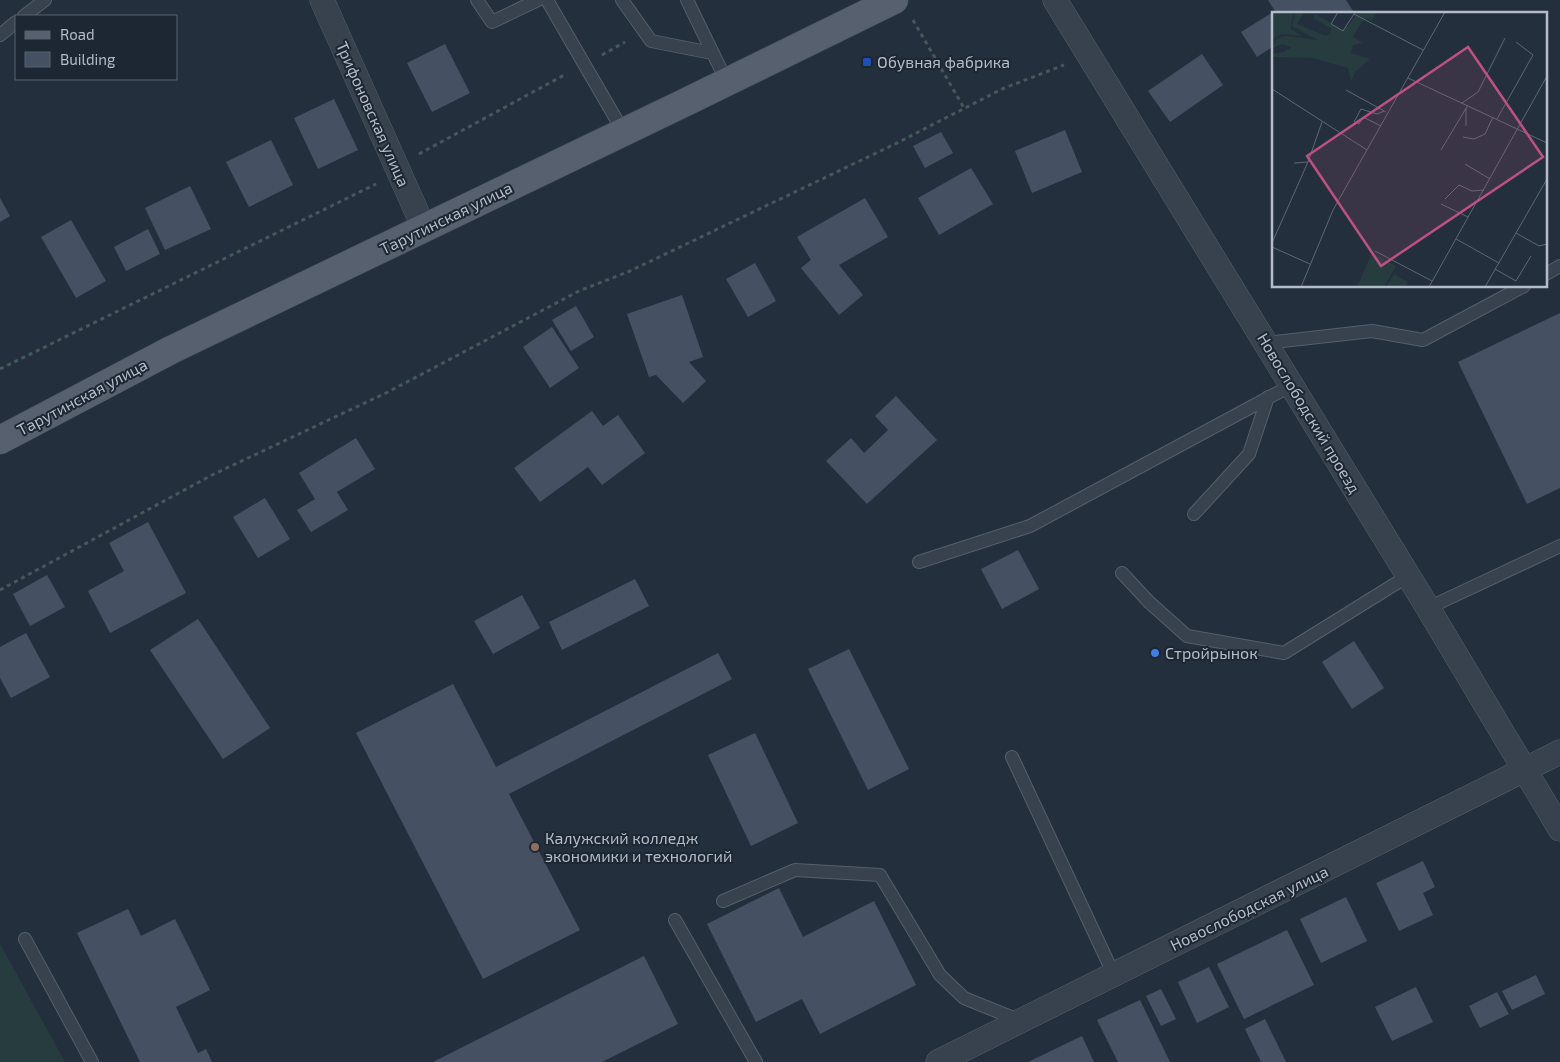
<svg xmlns="http://www.w3.org/2000/svg" width="1560" height="1062" font-family="'Exo 2',sans-serif">
  <style>
    .grass { fill: #263c3f }
    .building { fill: #455162 }
    .lines { fill: none; stroke-linecap: round; stroke-linejoin: round }
    .service-casing { stroke: #565f6c; stroke-width: 14 }
    .minor-casing { stroke: #565f6c; stroke-width: 25 }
    .primary-casing { stroke: #414a57; stroke-width: 29 }
    .path { stroke: #44595c; stroke-width: 3; stroke-dasharray: 4 4; stroke-linecap: butt }
    .service { stroke: #38414e; stroke-width: 12 }
    .minor { stroke: #38414e; stroke-width: 24 }
    .primary { stroke: #56606e; stroke-width: 28 }
    .transit-dot { fill: #1a4fb4; stroke: #1d2633; stroke-width: 2 }
    .shop-dot { fill: #3f7fe0; stroke: #1d2633; stroke-width: 2 }
    .education-dot { fill: #8d6e63; stroke: #1d2633; stroke-width: 2 }
    .labels { text-anchor: middle; stroke-width: 4; stroke-linejoin: round; paint-order: stroke }
    .poi-label { font-size: 16px; fill: #b4bcc9; stroke: #1d2633; text-anchor: start }
    .street-label { font-size: 16px; fill: #b4bcc9; stroke: #1d2633 }
    .inset-road { fill: none; stroke: #5e6776; stroke-width: 1 }
    .view { fill: #bd5182; fill-opacity: 0.15; stroke: #bd5182; stroke-width: 2.5 }
    .inset-edge { fill: none; stroke: #b4bcc9; stroke-width: 2.5 }
  </style>
  <rect width="100%" height="100%" fill="#242f3e"/>
  <path class="grass" d="M0 944 65 1062H0Z"/>
  <path class="building" d="M1268 0H1346L1355 14H1274V46L1257 57 1241 32 1275 11Z
    M445 44 470 93 432 112 407 63Z
    M1202 54 1223 85 1170 122 1148 91Z
    M334 99 358 150 318 169 294 118Z
    M1065 130 1082 172 1032 193 1015 151Z
    M941 132 953 153 925 168 913 146Z
    M271 140 293 185 249 207 226 162Z
    M971 168 993 204 939 235 918 198Z
    M190 186 211 229 165 250 145 208Z
    M0 198 10 216 0 222Z
    M865 198 888 237 839 265 863 295 839 315 801 268 811 260 797 237Z
    M71 220 106 281 76 298 41 237Z
    M148 229 160 254 126 271 114 247Z
    M755 263 776 301 748 317 726 279Z
    M682 295 703 357 689 362 706 381 683 403 656 375 649 377 627 314Z
    M576 306 594 337 571 351 552 320Z
    M1560 313V488L1527 504 1458 362Z
    M552 327 579 368 550 388 523 347Z
    M896 396 937 440 867 504 826 461 851 438 864 453 888 430 875 416Z
    M592 411 603 426 618 415 645 453 602 485 588 467 540 502 514 468Z
    M356 438 375 469 337 492 348 510 311 532 297 510 315 499 299 473Z
    M265 498 290 539 258 558 233 517Z
    M148 522 186 593 110 633 88 591 124 571 109 543Z
    M1018 550 1039 589 1002 609 981 569Z
    M47 575 65 607 30 626 13 594Z
    M635 579 649 606 562 650 549 622Z
    M522 595 540 628 493 654 474 621Z
    M198 619 270 728 223 759 150 650Z
    M26 633 50 677 11 698 0 678V647Z
    M1354 641 1384 688 1352 709 1322 662Z
    M849 649 909 769 868 790 808 669Z
    M718 653 732 679 509 794 580 930 483 979 356 733 453 684 496 767Z
    M755 733 798 823 751 846 708 755Z
    M1423 861 1435 887 1423 893 1433 915 1399 931 1376 883Z
    M779 888 803 937 874 901 916 985 820 1034 802 999 756 1022 707 924Z
    M1346 897 1367 941 1321 963 1300 919Z
    M128 909 141 936 175 919 210 990 176 1007 198 1053 206 1049 212 1062H140L77 933Z
    M1287 930 1314 985 1244 1019 1217 964Z
    M644 956 678 1024 602 1062H433Z
    M1209 967 1229 1007 1197 1023 1178 982Z
    M1536 975 1545 994 1512 1010 1502 991Z
    M1416 987 1433 1022 1392 1041 1375 1007Z
    M1161 989 1176 1019 1161 1026 1146 996Z
    M1497 992 1509 1014 1480 1028 1469 1006Z
    M1140 1000 1170 1062H1118L1097 1020Z
    M1265 1019 1286 1062H1261L1245 1029Z
    M1082 1036 1094 1062H1028Z"/>
  <g class="lines">
    <defs>
      <path id="service" d="M477 0 492 22 538 0
        M547 0 623 131
        M622 0 651 41 712 53
        M687 0 727 82
        M24 16 45 0
        M0 35 16 22
        M1546 274 1560 266
        M1266 343 1372 331 1423 340 1524 286
        M1194 514 1249 454 1268 397
        M919 562 1030 526 1292 385
        M1122 573 1149 602 1187 636 1284 653 1408 576
        M1428 608 1560 546
        M1012 757 1114 975
        M723 901 795 870 880 875 940 975 964 998 1021 1021
        M675 920 756 1062
        M25 939 92 1062"/>
      <path id="minor" d="M322 0 424 228
        M1055 0 1428 608 1560 829
        M938 1062 1560 752"/>
      <path id="primary" d="M0 440 171 350 686 102 894 0"/>
    </defs>
    <use href="#service" class="service-casing"/>
    <use href="#minor" class="minor-casing"/>
    <use href="#primary" class="primary-casing"/>
    <path class="path" d="M913 20 964 108
      M602 55 625 42
      M419 154 566 74
      M0 369 376 184
      M0 590 212 475 388 392 579 291 630 271 895 144 1002 89 1064 65"/>
    <use href="#service" class="service"/>
    <use href="#minor" class="minor"/>
    <use href="#primary" class="primary"/>
  </g>
  <rect class="transit-dot" x="862" y="57" width="10" height="10" rx="2.5"/>
  <circle class="shop-dot" cx="1155" cy="653" r="5"/>
  <circle class="education-dot" cx="535" cy="847" r="5"/>
  <g class="labels">
    <g class="poi-label">
      <text x="877" y="68">Обувная фабрика</text>
      <text x="1165" y="659">Стройрынок</text>
      <text x="545" y="844">Калужский колледж<tspan x="545" dy="18">экономики и технологий</tspan></text>
    </g>
    <g class="street-label">
      <text transform="translate(373 114) rotate(66)" y="6">Трифоновская улица</text>
      <text transform="translate(446 218) rotate(-26)" y="6">Тарутинская улица</text>
      <text transform="translate(82 397) rotate(-28)" y="6">Тарутинская улица</text>
      <text transform="translate(1309 413) rotate(59)" y="6">Новослободский проезд</text>
      <text transform="translate(1249 908) rotate(-26)" y="6">Новослободская улица</text>
    </g>
  </g>
  <g transform="translate(1272 12)">
    <rect width="275" height="275" fill="#242f3e"/>
    <path d="M0 0H22L18 17 31 24 10 22 0 28ZM100 241 124 254 112 275H85Z" fill="#263c3f"/>
    <path d="M23 0H32L25 12 54 24 58 22 59 17 44 7 41 9 43 2 70 17 77 13 86 0H105L100 8 94 6 89 11 81 25 91 31 81 33 79 41 98 47 83 60 79 70 76 56 41 46 0 45V42L12 40 20 35 10 32 0 36 5 26 14 24 46 28 20 14ZM122 262 136 270 133 275H114Z" fill="#263c3f"/>
    <path class="inset-road" d="M66 0 59 12 71 19 82 2M84 0 82 2 151 38M136 66 275 131M0 77 95 138M74 78 114 100M190 91 206 80 233 26M194 96V114M225 107 261 43 244 30M109 114 91 105 87 112 82 110 89 97 105 102 112 99M191 125 202 127 213 122 221 105M169 138 196 93M36 150 50 110M193 152 218 167M173 187 187 173 200 179 212 178M169 192 196 205M244 221 267 234 275 232M184 227 227 251M0 231 36 150 22 151M0 235 38 252M103 239 160 269M223 257 244 269 259 244M29 275 61 198 173 0M157 275 275 64M213 275 275 167"/>
    <path class="view" d="M196 35 271 145 109 254 35 144Z"/>
    <rect width="275" height="275" class="inset-edge"/>
  </g>
  <rect x="15" y="15" width="162" height="65" fill="#1d2633" stroke="#59626f"/>
  <rect x="25" y="31" width="25" height="8" fill="#56606e" stroke="#59626f"/>
  <text x="60" y="40" font-size="15" fill="#b4bcc9">Road</text>
  <rect x="25" y="52" width="25" height="15" fill="#455162" stroke="#59626f"/>
  <text x="60" y="65" font-size="15" fill="#b4bcc9">Building</text>
</svg>
